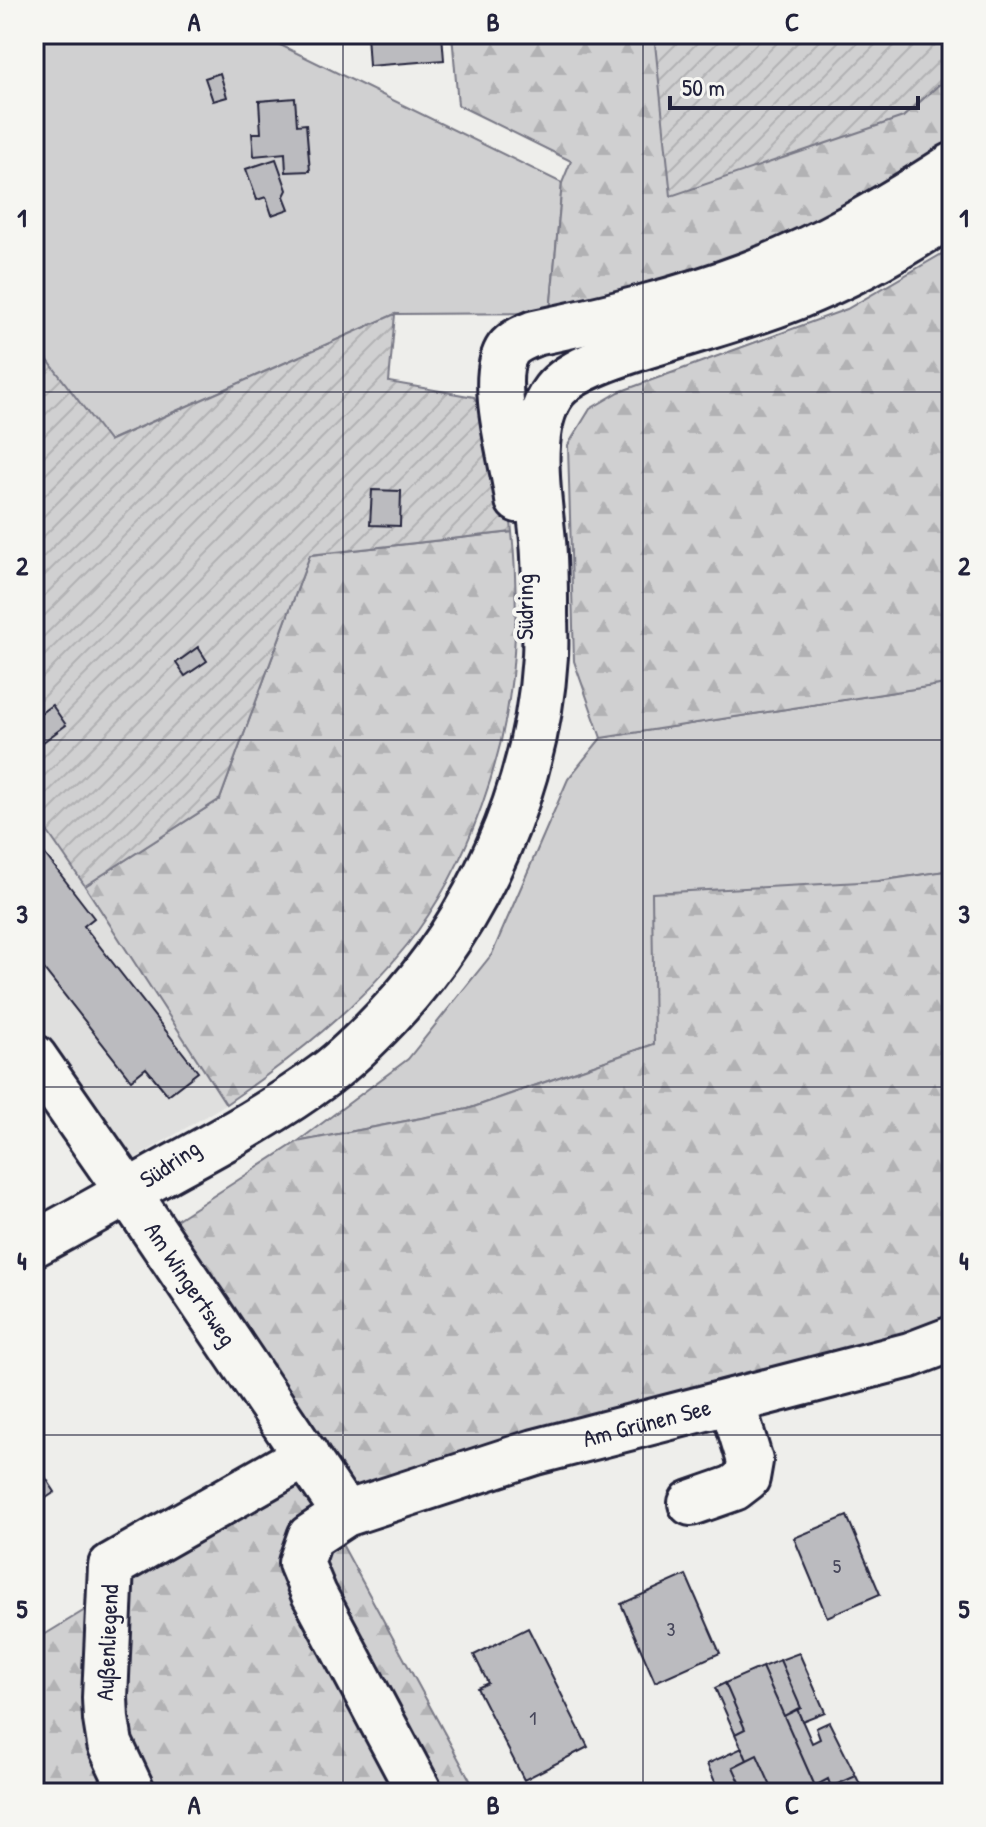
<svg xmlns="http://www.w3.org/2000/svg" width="986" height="1827" font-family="'Patrick Hand',sans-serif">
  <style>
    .built { fill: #dfdfde }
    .grass { fill: #d0d0d1; stroke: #797986; stroke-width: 2 }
    .forest { fill: url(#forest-firs); stroke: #797986; stroke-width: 2 }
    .garden { fill: url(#garden-furrows); stroke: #797986; stroke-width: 2 }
    .building { fill: #bbbbbf; stroke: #22223b; stroke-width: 2 }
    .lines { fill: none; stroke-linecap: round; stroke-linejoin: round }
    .minor-casing { stroke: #22223b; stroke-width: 50 }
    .minor { stroke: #f6f6f2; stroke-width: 44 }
    .grid { fill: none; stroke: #22223b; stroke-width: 2; stroke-opacity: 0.55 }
    .labels { text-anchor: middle; stroke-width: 8; stroke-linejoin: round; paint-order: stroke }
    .number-label { font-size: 20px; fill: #48485c }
    .street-label { font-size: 24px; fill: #22223b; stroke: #f6f6f2 }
    .neatline { fill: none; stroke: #22223b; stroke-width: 3 }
    .grid-label { font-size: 26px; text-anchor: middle; font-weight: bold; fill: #22223b }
  </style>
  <defs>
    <pattern id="forest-firs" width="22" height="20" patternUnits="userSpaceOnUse" patternTransform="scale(2)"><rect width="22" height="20" fill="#d0d0d1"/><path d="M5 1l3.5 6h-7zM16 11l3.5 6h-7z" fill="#b2b2b4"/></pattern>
    <pattern id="garden-furrows" width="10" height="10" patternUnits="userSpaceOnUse" patternTransform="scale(2)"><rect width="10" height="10" fill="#d0d0d1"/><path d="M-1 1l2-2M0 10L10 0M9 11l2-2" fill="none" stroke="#b2b2b4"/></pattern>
  </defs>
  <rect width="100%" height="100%" fill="#eeeeeb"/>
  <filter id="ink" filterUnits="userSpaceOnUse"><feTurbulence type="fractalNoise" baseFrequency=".0125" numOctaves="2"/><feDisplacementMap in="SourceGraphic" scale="16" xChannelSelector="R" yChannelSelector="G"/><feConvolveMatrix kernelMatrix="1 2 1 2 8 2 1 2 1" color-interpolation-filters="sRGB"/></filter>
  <g filter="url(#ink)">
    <path class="built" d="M34 812 85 886 226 1104 129 1162 34 1026Z"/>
    <path class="grass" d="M34 34H258L562 183 550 313 395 314 108 441 34 342Z
      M952 683V870L879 881 654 1044 468 1109 297 1142 408 1059 492 954 568 779 601 738Z"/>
    <path class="forest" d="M452 34H952V151L754 262 550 313 562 183 571 161 458 105Z
      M952 248V683L601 738 574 661 568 445 590 409 619 392 847 309Z
      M512 532C516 573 517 612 514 653 508 752 469 866 407 945 356 1009 293 1058 226 1104L85 886 220 799 310 555Z
      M952 870V1320L354 1497 173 1222 297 1142 468 1109 654 1044 652 893 879 881Z
      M305 1476 477 1793H34L39 1638Z"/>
    <path class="garden" d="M654 34H952V73L903 117 671 196Z
      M395 314 389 382 474 397 505 462 512 532 310 555 220 799 85 886 34 812V342L109 441Z"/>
    <path class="building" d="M367 34H442L444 60 369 66Z
      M220 73 227 97 213 101 205 78Z
      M295 98 297 125 306 124 310 171 286 172 285 153 254 156 252 133H261L259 101Z
      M276 159 287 190 284 196 289 209 272 215 266 197 257 200 246 169Z
      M372 490 401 491 400 526 370 525Z
      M198 647 207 661 185 676 176 663Z
      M52 705 66 725 35 748 34 718Z
      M34 840 94 918 84 926 198 1072 168 1095 146 1068 131 1080 37 960 41 956 34 947Z
      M34 1460 55 1492 34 1506Z
      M847 1516 880 1594 827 1617 794 1538Z
      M686 1575 720 1653 655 1682 621 1604Z
      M528 1628 588 1747 524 1780 477 1688 488 1683 474 1655Z
      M799 1653 825 1712 802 1721 797 1709 801 1708 780 1660Z
      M780 1660 801 1708 784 1716 762 1667Z
      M762 1667 784 1716 818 1793H774L757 1755 747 1760 735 1734 745 1729 725 1683Z
      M725 1683 745 1729 735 1734 715 1688Z
      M797 1709 812 1743 820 1739 816 1728 829 1722 856 1776 831 1787 828 1779 815 1786 784 1716Z
      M742 1748 747 1760 733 1767 745 1793H720L707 1764Z
      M757 1755 774 1793H745L733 1767Z
      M856 1776 864 1793H818L815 1786 828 1779 831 1787Z"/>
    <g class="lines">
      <defs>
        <g id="minor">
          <path d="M518 500C514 465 487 378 508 349 514 341 525 337 535 333 606 318 678 301 747 275 820 248 887 208 952 166"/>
          <path id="s1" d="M34 1057 128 1192 345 1514"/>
          <path d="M34 1244C81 1219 128 1192 175 1166 227 1138 279 1109 326 1074 348 1057 369 1036 388 1016 478 921 537 788 545 656 546 641 545 626 545 610 545 587 545 564 543 541 539 498 526 428 554 391 573 366 635 349 665 340 709 326 754 314 796 297 851 275 903 246 952 213"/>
          <path d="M691 1503 734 1488 747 1478 750 1461 732 1402"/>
          <path id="s2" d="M133 1793 110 1744 106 1719 105 1698 111 1566 306 1455"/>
          <path id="s3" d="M420 1793 314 1594 301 1563 310 1537 345 1514 535 1452 910 1355 952 1339"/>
        </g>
      </defs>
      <use href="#minor" class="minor-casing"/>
      <use href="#minor" class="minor"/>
    </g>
  </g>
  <path class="grid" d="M343 34V1793M643 34V1793M34 392H952M34 740H952M34 1087H952M34 1435H952"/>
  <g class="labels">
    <g class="number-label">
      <text x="837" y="1573">5</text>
      <text x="671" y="1636">3</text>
      <text x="533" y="1725">1</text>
    </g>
    <g class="street-label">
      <text transform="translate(525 607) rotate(-90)" y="8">Südring</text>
      <text transform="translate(170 1164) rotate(-34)" y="8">Südring</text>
      <text dy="8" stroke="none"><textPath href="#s1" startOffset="276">Am Wingertsweg</textPath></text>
      <text dy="8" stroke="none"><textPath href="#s3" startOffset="644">Am Grünen See</textPath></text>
      <text dy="8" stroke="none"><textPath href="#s2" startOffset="156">Außenliegend</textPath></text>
    </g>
  </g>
  <rect width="986" height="1827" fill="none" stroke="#f6f6f2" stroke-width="88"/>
  <path d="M670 96v12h248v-12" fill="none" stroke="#22223b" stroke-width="4"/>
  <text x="682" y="96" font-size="24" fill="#22223b" stroke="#f6f6f2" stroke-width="6" paint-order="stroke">50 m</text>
  <rect x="44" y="44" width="898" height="1739" class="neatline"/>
  <g class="grid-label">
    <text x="194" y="31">A</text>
    <text x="493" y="31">B</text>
    <text x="792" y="31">C</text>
    <text x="22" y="227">1</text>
    <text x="964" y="227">1</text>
    <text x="22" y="575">2</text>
    <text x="964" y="575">2</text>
    <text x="22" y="923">3</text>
    <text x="964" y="923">3</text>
    <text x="22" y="1270">4</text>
    <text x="964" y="1270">4</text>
    <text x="22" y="1618">5</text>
    <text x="964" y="1618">5</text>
    <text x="194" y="1814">A</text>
    <text x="493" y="1814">B</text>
    <text x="792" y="1814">C</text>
  </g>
</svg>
